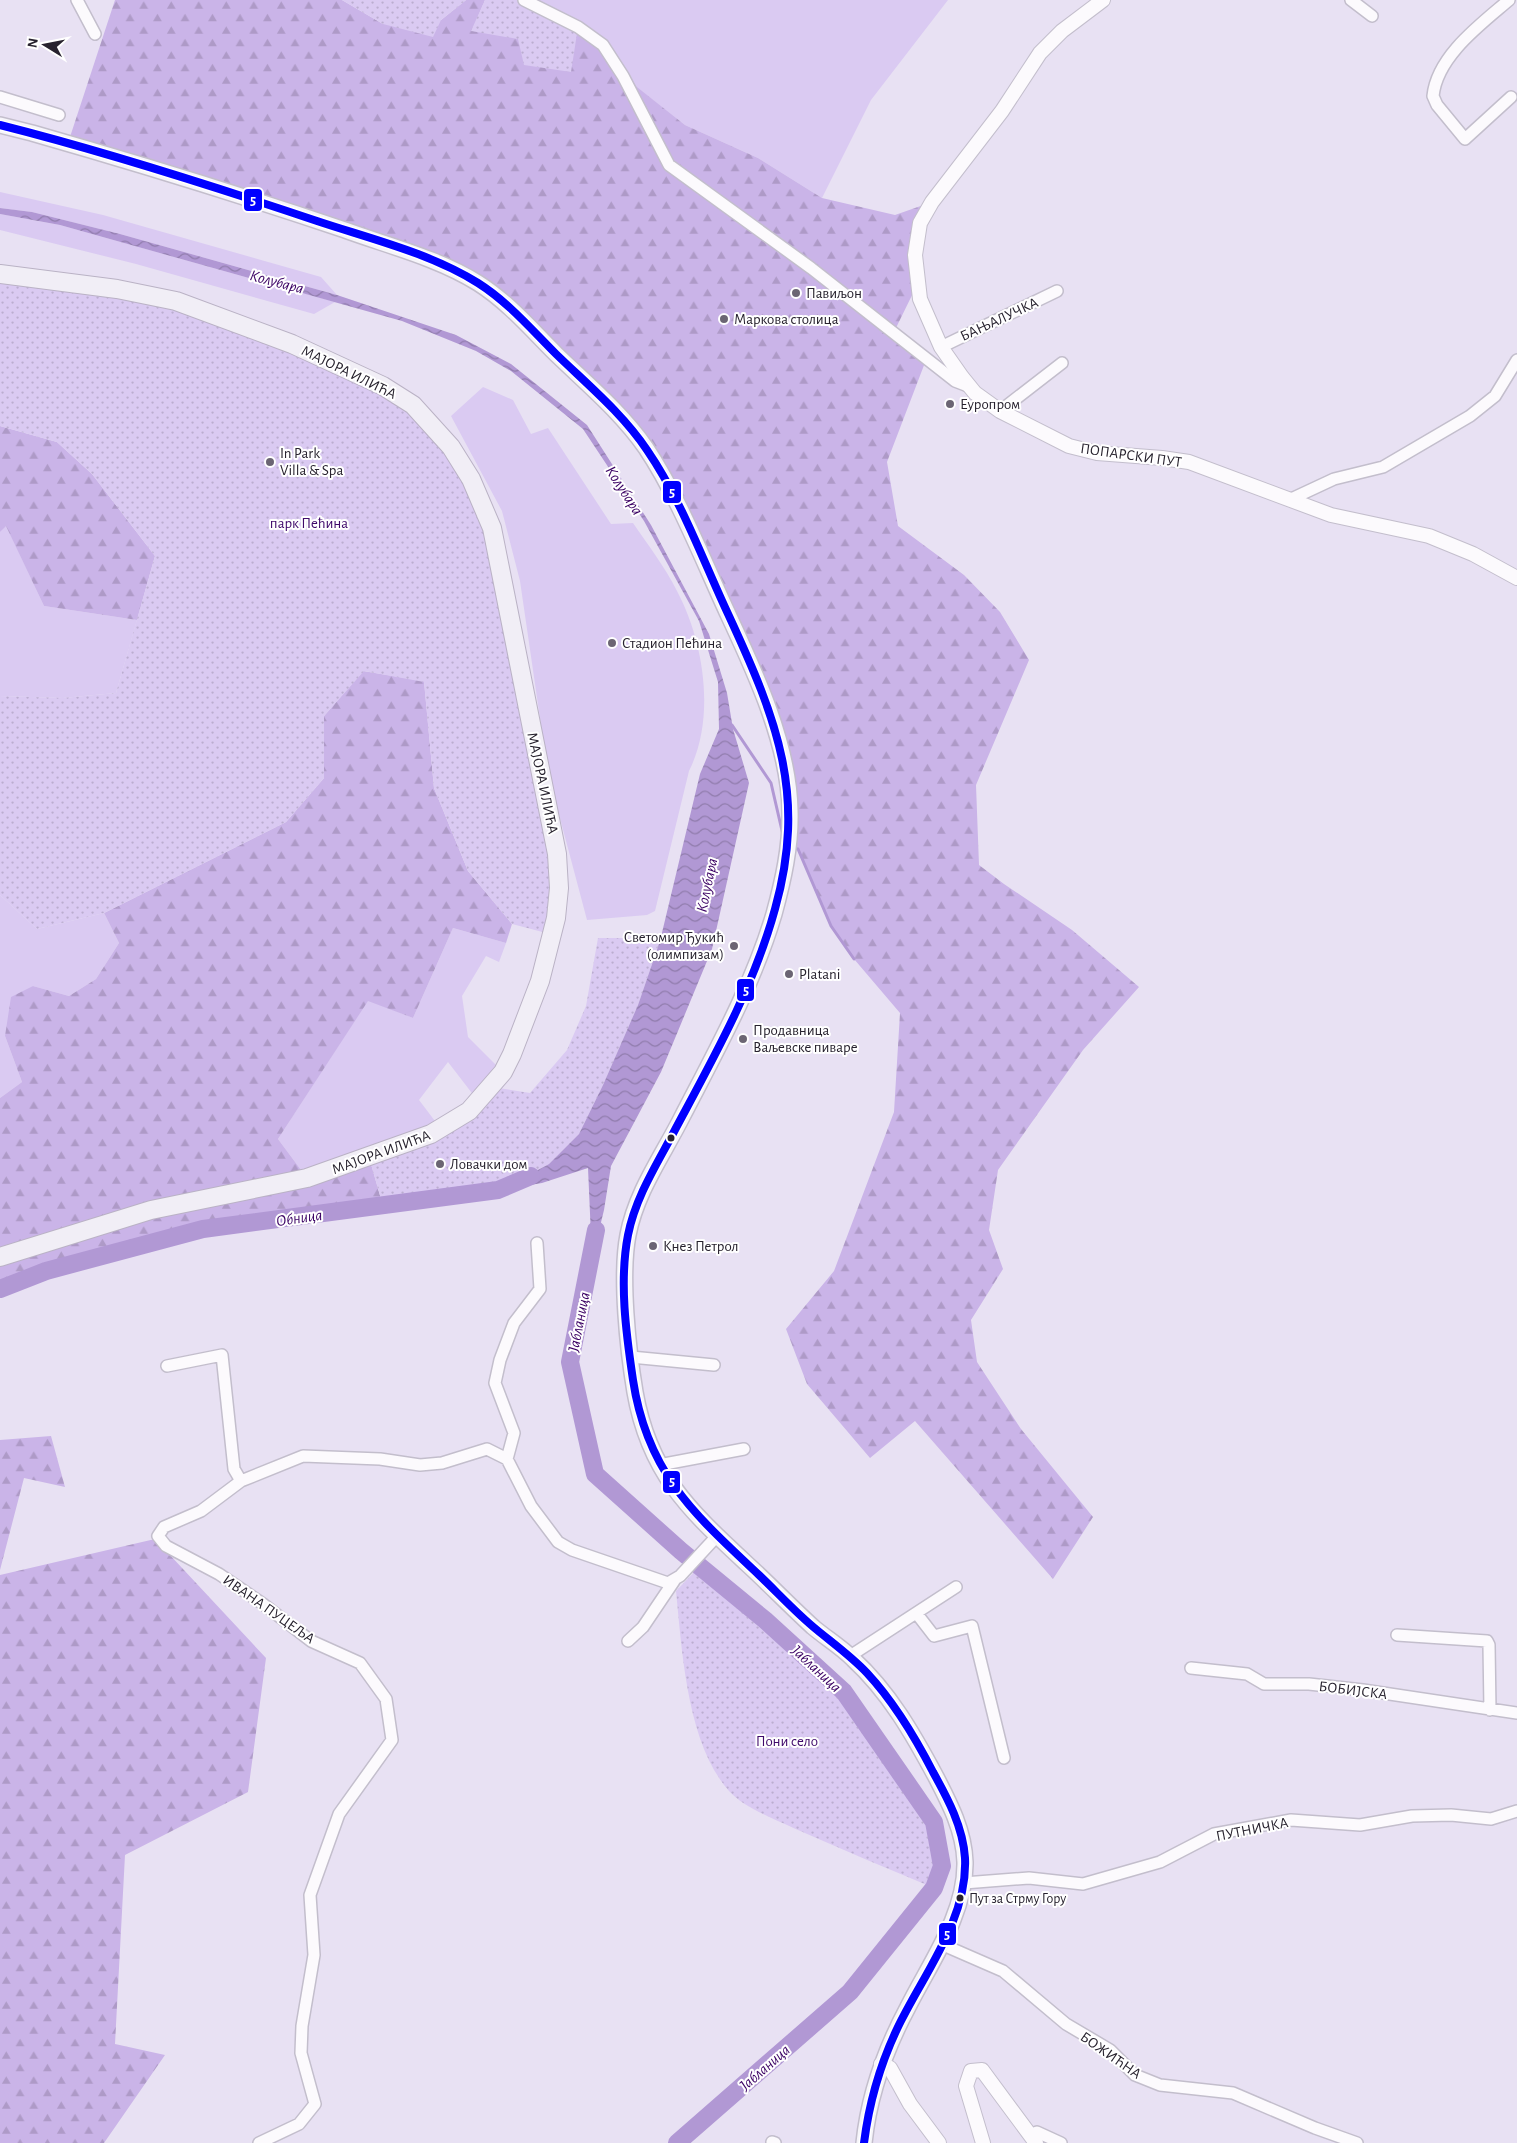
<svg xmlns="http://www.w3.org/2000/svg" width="1517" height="2143" font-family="'Alegreya Sans',sans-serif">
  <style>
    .grass { fill: #dacaf2 }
    .forest { fill: url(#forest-firs) }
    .park { fill: url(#park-dots) }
    .water { fill: url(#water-waves) }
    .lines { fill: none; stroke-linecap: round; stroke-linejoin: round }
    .stream { stroke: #b198d4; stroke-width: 3 }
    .river { stroke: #b198d4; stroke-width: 18 }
    .minor-casing { stroke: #c3becc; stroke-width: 14 }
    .tertiary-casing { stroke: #c3becc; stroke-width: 16 }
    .secondary-casing { stroke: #c3becc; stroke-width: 18 }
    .primary-casing { stroke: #bab2c5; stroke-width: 20 }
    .minor { stroke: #fcfafd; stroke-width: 11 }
    .tertiary { stroke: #fcfafd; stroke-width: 14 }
    .secondary { stroke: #f6f5fa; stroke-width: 15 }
    .primary { stroke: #f1eef6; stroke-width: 18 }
    .bus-1-casing { stroke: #fff; stroke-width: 11 }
    .bus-1 { stroke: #00f; stroke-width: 8 }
    .poi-dot { fill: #6b6573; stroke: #fff; stroke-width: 2 }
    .bus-dot { fill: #27222e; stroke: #fff; stroke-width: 2 }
    .labels { text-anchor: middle; stroke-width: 4; stroke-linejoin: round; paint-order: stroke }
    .bus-label { font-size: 14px; fill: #27222e; stroke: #fff; text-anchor: start }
    .poi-label { font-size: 15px; fill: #27222e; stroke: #fff; text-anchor: start }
    .street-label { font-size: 15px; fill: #27222e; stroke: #fff }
    .park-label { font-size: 15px; fill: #3f096a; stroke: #fff }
    .water-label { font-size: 16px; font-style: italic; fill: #3a0063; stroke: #fff }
    .line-badge { stroke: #fff; stroke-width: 2 }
    .badge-label { font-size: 14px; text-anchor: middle; font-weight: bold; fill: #fff }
  </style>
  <defs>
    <pattern id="forest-firs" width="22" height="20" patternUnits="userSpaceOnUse" patternTransform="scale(1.25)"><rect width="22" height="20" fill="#cab4e8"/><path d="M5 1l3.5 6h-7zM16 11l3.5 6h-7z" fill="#ae9ac7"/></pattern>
    <pattern id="park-dots" width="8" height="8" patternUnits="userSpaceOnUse" patternTransform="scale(1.25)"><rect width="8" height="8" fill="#dacaf2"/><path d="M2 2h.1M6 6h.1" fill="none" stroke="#bbadd0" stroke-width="1.8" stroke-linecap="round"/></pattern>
    <pattern id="water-waves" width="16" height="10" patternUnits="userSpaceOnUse" patternTransform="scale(1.25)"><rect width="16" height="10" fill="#b198d4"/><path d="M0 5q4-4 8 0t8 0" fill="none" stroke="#907cac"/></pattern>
  </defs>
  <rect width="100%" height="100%" fill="#e8e1f3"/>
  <path class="grass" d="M524 0H948L871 100 822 198 758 158 685 125Z
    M0 192 103 215 321 277 337 295 120 234 32 212 0 208Z
    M0 214 60 225 335 302 314 314 136 264 0 230Z
    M483 387 513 400 531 434 548 428 611 524 633 523C648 545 665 567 677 591 704 642 716 718 689 771L655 911 647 915 587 920 548 773 520 581 502 511 451 416Z
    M6 525 44 606 137 620 116 693 63 698 0 696V532Z
    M0 895 37 929 104 913 119 943 96 979 69 996 33 986 5 1036 22 1082 0 1098Z
    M453 928 506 943 499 962 486 956 462 996 468 1037 503 1072 478 1101 448 1062 419 1100 441 1129 307 1178 278 1139 368 1000 413 1018Z"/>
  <path class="forest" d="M115 0H342L383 24 441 20 466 0H485L472 31 578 27 603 45 623 76 685 125 758 158 822 198 895 215 932 202 924 214 917 285 893 334 926 360 887 462 898 526 964 575 1000 612 1029 660 976 785 979 865 1004 884 1072 930 1139 987 1083 1050 998 1170 989 1230 1003 1269 971 1320 977 1362 1021 1429 1093 1517 1053 1579 915 1421 870 1458 807 1384 786 1329 834 1271 894 1112 900 1013 854 959 831 926 798 849 788 847 779 744 651 455 478 283 68 143Z
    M0 426 57 442 92 474 155 556 137 620 44 606 6 526 0 532Z
    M363 671 424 681 434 788 468 871 512 924 506 943 453 928 413 1018 368 1001 278 1139 307 1178 369 1157 383 1206 300 1215 203 1229 46 1271 0 1289V1098L22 1082 5 1036 11 997 33 986 69 996 96 979 119 943 104 913 286 822 324 778V716Z
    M51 1436 65 1487 24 1478 0 1570V1440Z
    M155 1539 266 1658 248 1792 125 1855 115 2044 165 2055 104 2143H0V1575Z"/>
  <path class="park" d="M342 0H466L441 20 433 37 383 24Z
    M485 0H524L578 27 571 72 524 65 518 39 471 31Z
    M0 274 176 301 413 405 487 515 559 877 554 935 512 924 468 871 434 788 424 682 364 671 324 716V778L286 822 104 913 37 929 0 895V696L63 698 116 693 155 556 92 474 57 442 0 426Z
    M598 938H643L660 941 638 1005 603 1085 579 1134 549 1164 501 1190 383 1206 369 1157 431 1134 492 1087 530 1093 567 1050 586 1006Z
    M700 1566 765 1620 844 1692 934 1822 942 1866 934 1888C889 1869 843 1850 798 1830 777 1820 744 1808 729 1791 687 1744 682 1651 676 1591Z"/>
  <path class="water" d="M0 208 32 212 120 234 337 295 456 335 511 364 587 425 651 525 709 634 727 693 733 729 749 783 712 949 661 1072 611 1166 604 1210 592 1259 588 1168 542 1183 501 1190 549 1164 579 1134 603 1085 638 1005 660 941 700 774 719 729 718 682 699 621 644 521 583 429 511 371 476 351 402 321 60 225 0 214Z"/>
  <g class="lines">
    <path class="stream" d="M732 725 771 783 783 835
      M792 848 798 849 831 926 854 959"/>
    <path class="river" d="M596 1230 570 1362 595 1474 681 1551 765 1620 844 1692 934 1822 942 1866 934 1888 850 1992 677 2143
      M0 1289 46 1271 203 1229 498 1190 531 1176"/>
    <defs>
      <path id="minor" d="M77 0 95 34
        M524 0 578 27 603 45 623 76 669 165 811 268 955 381 968 386
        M1351 0 1372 16
        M1509 0C1481 24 1437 56 1433 96L1437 105 1465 139 1511 97
        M0 97 59 115
        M941 347 1057 291
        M1000 411 1062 363
        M1289 500 1334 479 1383 467 1470 416 1495 396 1517 360
        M631 1357 714 1365
        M167 1366 222 1355 234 1469 241 1481
        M507 1459 514 1433 495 1383 500 1360 514 1323 540 1289 537 1243
        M659 1465 744 1449
        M917 1614 934 1636 972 1626 1004 1758
        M1397 1635 1487 1641 1489 1645 1490 1710
        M628 1641 643 1627 674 1581
        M850 1656 956 1587
        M1191 1668 1247 1674 1264 1684H1309L1363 1690 1517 1713
        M964 1883 1029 1878 1083 1884 1160 1862 1214 1834 1291 1820 1360 1825 1412 1816 1451 1815 1491 1819 1517 1811
        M941 1944 1003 1971 1066 2024 1110 2050 1135 2075 1160 2085 1233 2093 1315 2128 1357 2143
        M1031 2135 1037 2132 1061 2143
        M772 2142 775 2143
        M259 2143 299 2124 315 2104 301 2053 302 2026 314 1955 310 1895 339 1814 392 1740 386 1699 360 1663 311 1641 263 1604 219 1574 166 1546 158 1536 164 1527 201 1511 241 1481 303 1456 380 1459 420 1465 442 1463 487 1449 507 1459 531 1506 558 1542 572 1550 668 1583 680 1576 717 1536"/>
      <path id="tertiary" d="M1103 0 1062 31 1040 53 1002 111 932 202 920 223 915 255 920 299 941 347 962 377 975 393 1000 411 1069 446 1097 453 1162 458 1189 462 1331 515 1429 536 1473 554 1517 578
        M881 2064 890 2068 910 2104 939 2143
        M983 2143 966 2086 971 2071 982 2070 1036 2143"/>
      <path id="secondary" d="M0 125 32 133C137 163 241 195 345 230 389 246 438 258 478 283 508 302 531 329 556 354 587 384 621 412 646 448 678 496 703 560 727 612 755 672 789 744 790 811 791 846 783 881 774 914 753 985 716 1051 682 1117 663 1155 636 1192 628 1235 620 1276 628 1350 635 1392 649 1473 689 1510 746 1563 769 1584 790 1606 813 1627 826 1638 841 1647 853 1659 889 1692 913 1734 936 1777 950 1804 964 1831 965 1862 966 1914 930 1963 908 2007 885 2050 869 2094 864 2143"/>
      <path id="primary" d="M0 274 117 289 176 301 292 344 383 386 413 405 451 447 471 479 492 528 557 854 559 888 556 918 540 981 512 1054 503 1072 469 1111 431 1134 307 1178 151 1210 0 1257"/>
    </defs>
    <use href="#minor" class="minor-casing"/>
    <use href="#tertiary" class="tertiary-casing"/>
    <use href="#secondary" class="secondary-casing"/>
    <use href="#primary" class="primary-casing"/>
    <use href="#minor" class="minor"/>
    <use href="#tertiary" class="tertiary"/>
    <use href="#secondary" class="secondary"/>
    <use href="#primary" class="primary"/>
    <defs>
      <path id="bus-1" d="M0 125C107 152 213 186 317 221 371 239 430 253 478 283 508 302 531 329 556 354 588 385 622 413 647 450 682 501 703 561 729 616 777 720 807 795 775 909 754 986 714 1057 677 1126 659 1161 636 1195 628 1235 619 1281 626 1333 633 1380 647 1473 694 1514 759 1575 778 1593 796 1613 817 1630 834 1644 852 1657 867 1673 894 1702 915 1737 933 1772 948 1799 963 1827 965 1858 968 1920 922 1976 897 2029 880 2065 869 2103 864 2143"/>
    </defs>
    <use href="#bus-1" class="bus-1-casing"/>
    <use href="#bus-1" class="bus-1"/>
  </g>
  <g class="poi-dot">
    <circle cx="796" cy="293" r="5"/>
    <circle cx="724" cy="319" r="5"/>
    <circle cx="950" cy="404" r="5"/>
    <circle cx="270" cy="462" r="5"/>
    <circle cx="612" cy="643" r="5"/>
    <circle cx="734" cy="946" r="5"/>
    <circle cx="789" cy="974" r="5"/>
    <circle cx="743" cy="1039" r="5"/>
    <circle cx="440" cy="1164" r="5"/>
    <circle cx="653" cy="1246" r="5"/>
  </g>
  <g class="bus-dot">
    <circle cx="671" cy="1138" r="4.5"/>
    <circle cx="960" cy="1898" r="4.5"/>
  </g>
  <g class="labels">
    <g class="bus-label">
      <text x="969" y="1903">Пут за Стрму Гору</text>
    </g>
    <g class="poi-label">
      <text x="806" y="298">Павиљон</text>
      <text x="734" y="324">Маркова столица</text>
      <text x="960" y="409">Еуропром</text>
      <text x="280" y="458">In Park<tspan x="280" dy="17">Villa &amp; Spa</tspan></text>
      <text x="622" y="648">Стадион Пећина</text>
      <text x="724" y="942" text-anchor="end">Светомир Ђукић<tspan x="724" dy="17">(олимпизам)</tspan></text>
      <text x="799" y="979">Platani</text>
      <text x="753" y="1035">Продавница<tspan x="753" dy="17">Ваљевске пиваре</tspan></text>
      <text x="450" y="1169">Ловачки дом</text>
      <text x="663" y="1251">Кнез Петрол</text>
    </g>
    <g class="street-label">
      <text transform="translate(999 319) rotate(-25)" y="5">БАЊАЛУЧКА</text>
      <text transform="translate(349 372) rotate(26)" y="5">МАЈОРА ИЛИЋА</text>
      <text transform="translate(1131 455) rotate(8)" y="5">ПОПАРСКИ ПУТ</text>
      <text transform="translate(543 783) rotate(78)" y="5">МАЈОРА ИЛИЋА</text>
      <text transform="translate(381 1152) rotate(-20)" y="5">МАЈОРА ИЛИЋА</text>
      <text transform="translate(269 1609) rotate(35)" y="5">ИВАНА ПУЦЕЉА</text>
      <text transform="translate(1353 1690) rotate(7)" y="5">БОБИЈСКА</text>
      <text transform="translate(1252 1829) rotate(-11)" y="5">ПУТНИЧКА</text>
      <text transform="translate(1111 2055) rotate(35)" y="5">БОЖИЋНА</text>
    </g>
    <g class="park-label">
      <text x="309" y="528">парк Пећина</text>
      <text x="787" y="1746">Пони село</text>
    </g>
    <g class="water-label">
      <text transform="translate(277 281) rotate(15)" y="6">Колубара</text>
      <text transform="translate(625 490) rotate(57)" y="6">Колубара</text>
      <text transform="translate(706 885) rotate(-78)" y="6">Колубара</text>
      <text transform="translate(299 1217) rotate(-8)" y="6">Обница</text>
      <text transform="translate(578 1322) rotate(-79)" y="6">Јабланица</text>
      <text transform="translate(817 1668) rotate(43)" y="6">Јабланица</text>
      <text transform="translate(764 2067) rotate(-41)" y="6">Јабланица</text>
    </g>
  </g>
  <g class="line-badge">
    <rect x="243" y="188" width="20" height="24" rx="5" fill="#00f"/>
    <rect x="662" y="480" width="20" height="24" rx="5" fill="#00f"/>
    <rect x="736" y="978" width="19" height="24" rx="5" fill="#00f"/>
    <rect x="662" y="1470" width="19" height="24" rx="5" fill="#00f"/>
    <rect x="938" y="1922" width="19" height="24" rx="5" fill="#00f"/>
  </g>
  <g class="badge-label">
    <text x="253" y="205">5</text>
    <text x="672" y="497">5</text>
    <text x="746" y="995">5</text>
    <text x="672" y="1486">5</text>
    <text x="947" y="1939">5</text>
  </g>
  <g transform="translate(45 45) rotate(280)" stroke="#ffffff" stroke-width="4" paint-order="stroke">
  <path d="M0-4L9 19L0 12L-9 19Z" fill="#27222e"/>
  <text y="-8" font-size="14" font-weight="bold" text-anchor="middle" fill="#27222e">N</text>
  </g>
</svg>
